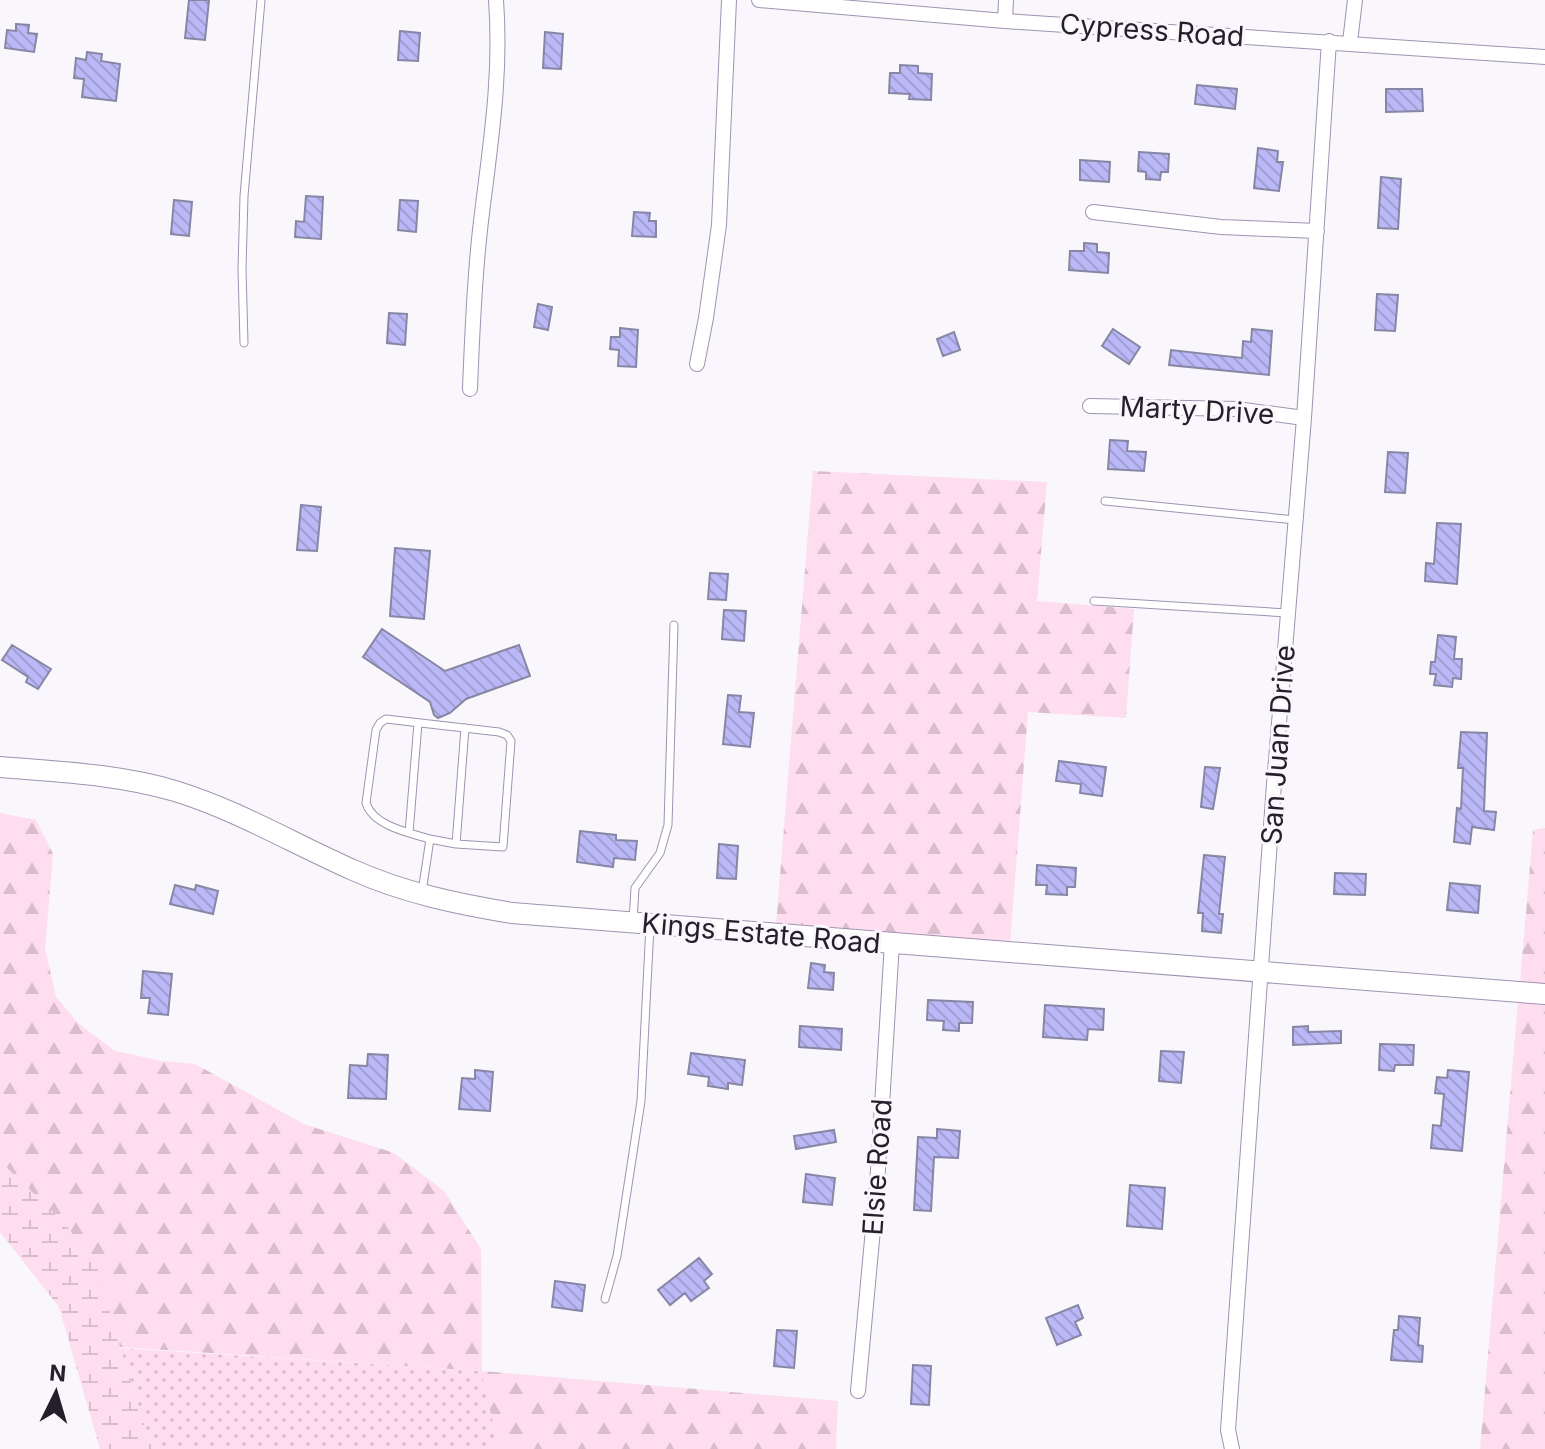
<svg xmlns="http://www.w3.org/2000/svg" width="1545" height="1449" font-family="Inter,sans-serif">
  <style>
    .grass { fill: url(#grass-dots) }
    .forest { fill: url(#forest-firs) }
    .wetland { fill: url(#wetland-marsh) }
    .building { fill: url(#building-back-hatch); stroke: #8786a4; stroke-width: 2 }
    .lines { fill: none; stroke-linecap: round; stroke-linejoin: round }
    .lane-casing { stroke: #a093b0; stroke-width: 9 }
    .street-casing { stroke: #a093b0; stroke-width: 16 }
    .secondary-casing { stroke: #a093b0; stroke-width: 22 }
    .lane { stroke: #fff; stroke-width: 7 }
    .street { stroke: #fff; stroke-width: 14 }
    .secondary { stroke: #fff; stroke-width: 20 }
    .labels { text-anchor: middle; stroke-width: 6; stroke-linejoin: round; paint-order: stroke }
    .street-label { font-size: 28px; fill: #241f2a; stroke: #f9f6fc }
  </style>
  <defs>
    <pattern id="grass-dots" width="8" height="8" patternUnits="userSpaceOnUse" patternTransform="scale(2)"><rect width="8" height="8" fill="#feddee"/><path d="M2 2h.1M6 6h.1" fill="none" stroke="#dabdcc" stroke-width="1.8" stroke-linecap="round"/></pattern>
    <pattern id="forest-firs" width="22" height="20" patternUnits="userSpaceOnUse" patternTransform="scale(2)"><rect width="22" height="20" fill="#feddee"/><path d="M5 1l3.5 6h-7zM16 11l3.5 6h-7z" fill="#dabdcc"/></pattern>
    <pattern id="wetland-marsh" width="20" height="14" patternUnits="userSpaceOnUse" patternTransform="scale(2)"><rect width="20" height="14" fill="#feddee"/><path d="M1 5h8M5 5V1M11 12h8M15 12V8" fill="none" stroke="#dabdcc"/></pattern>
    <pattern id="building-back-hatch" width="6" height="6" patternUnits="userSpaceOnUse" patternTransform="scale(2)"><rect width="6" height="6" fill="#bbb8f7"/><path d="M-1 5l2 2M0 0l6 6M5-1l2 2" fill="none" stroke="#a19ed4"/></pattern>
  </defs>
  <rect width="100%" height="100%" fill="#f9f6fc"/>
  <path class="grass" d="M120 1348 482 1371 499 1449H152Z"/>
  <path class="forest" d="M813 471 1047 482 1037 601 1134 609 1126 718 1028 712 1010 944 776 925Z
    M0 813 36 820 53 854 45 948 56 997 78 1023 115 1051 162 1061 195 1064 304 1124 394 1153 444 1191 481 1249 482 1371 838 1401 836 1449H499L481 1371 120 1347 115 1334 26 1189 0 1161Z
    M1545 828V985L1520 983 1533 830Z
    M1518 1001 1545 1003V1449H1480Z"/>
  <path class="wetland" d="M0 1161 66 1225 98 1268 116 1335 152 1449H100L59 1307 0 1232Z"/>
  <path class="building" d="M189 0H209L205 40 185 38Z
    M16 24 29 25 28 33 37 34 34 52 5 48 7 30 16 31Z
    M400 31 420 33 418 61 398 60Z
    M545 32 563 34 561 69 543 68Z
    M87 52 102 54 101 61 120 64 116 101 82 97 84 79 74 78 76 58 86 60Z
    M900 65 918 66V73L932 74 931 100 909 99 910 94 889 93 890 73H900Z
    M1197 85 1237 89 1235 109 1195 104Z
    M1386 89H1422L1423 111 1386 112Z
    M1258 148 1278 151 1277 162H1283L1279 191 1254 188Z
    M1139 152 1169 154 1168 172H1161L1160 180 1146 179V172L1138 171Z
    M1080 160 1110 162 1109 182 1080 180Z
    M1381 177 1401 179 1398 229 1378 228Z
    M306 196 323 197 321 239 295 237 296 221 304 222Z
    M174 200 192 202 189 236 171 234Z
    M400 200 418 201 416 232 398 230Z
    M634 212 650 213 649 221H656V237L632 236Z
    M1084 243 1097 244V252L1109 253 1108 273 1069 270 1070 251H1084Z
    M1377 294 1398 295 1395 331 1375 330Z
    M538 304 552 307 548 330 534 327Z
    M389 313 407 314 405 345 387 343Z
    M620 328 638 330 636 367 618 366 619 350 610 349 611 337H620Z
    M1113 329 1140 347 1129 364 1102 346Z
    M1252 329 1272 331 1269 375 1169 365 1171 350 1242 358 1243 341 1251 342Z
    M954 332 960 350 943 356 937 339Z
    M1110 440 1128 441 1127 451 1146 452 1144 471 1108 469Z
    M1388 452 1408 453 1405 493 1385 492Z
    M301 505 321 507 317 551 297 550Z
    M1437 523 1461 524 1457 584 1425 581 1426 563 1434 564Z
    M395 548 430 551 424 619 390 616Z
    M710 573 728 574 726 600 708 599Z
    M724 610 746 611 744 641 722 639Z
    M382 629 445 671 519 645 530 676 466 699 450 713 438 718 434 715 430 702 363 657Z
    M1438 635 1456 637 1454 659H1462L1461 679 1453 678 1452 687 1434 685 1436 674H1430L1431 662H1435Z
    M12 645 51 669 38 689 26 682 28 677 2 660Z
    M728 695 741 696 739 712 754 713 750 747 723 744Z
    M1461 732 1487 733 1484 811 1496 812 1494 830 1472 827 1470 844 1454 842 1457 808 1461 809 1463 768H1458Z
    M1059 761 1106 767 1102 796 1080 793 1081 784 1056 781Z
    M1205 767 1220 768 1213 809 1201 807Z
    M580 831 616 835V840L637 841 635 860 614 858 613 867 577 862Z
    M719 844 738 846 736 879 717 878Z
    M1204 855 1225 857 1219 914H1223L1221 933 1202 931 1203 913H1198Z
    M1037 865 1076 868 1075 887H1067V895L1046 894 1047 885H1036Z
    M1335 873 1366 874 1365 895 1334 894Z
    M1450 883 1480 886 1478 913 1447 910Z
    M175 885 195 890 196 885 218 891 213 914 170 904Z
    M811 963 825 965 824 972 834 973 833 990 808 988Z
    M143 971 172 974 168 1015 148 1013 150 998H141Z
    M928 1000 973 1002 972 1023H959V1031L943 1030 944 1021 927 1020Z
    M1045 1005 1104 1009 1103 1030 1088 1029 1087 1040 1043 1037Z
    M800 1026 842 1029 841 1050 799 1047Z
    M1308 1026V1032L1341 1031V1043L1293 1045V1027Z
    M1380 1044 1414 1045 1413 1065H1395L1394 1071 1379 1070Z
    M1161 1051 1184 1052 1181 1083 1159 1081Z
    M691 1053 745 1060 742 1085 728 1083V1089L708 1086 709 1077 688 1074Z
    M368 1054 388 1055 386 1099 348 1098 350 1065 367 1066Z
    M475 1070 493 1072 490 1111 459 1109 462 1078 475 1079Z
    M1448 1070 1469 1072 1462 1151 1431 1148 1433 1125 1441 1126 1444 1094 1435 1093 1437 1077 1447 1078Z
    M937 1129 960 1131 958 1158 934 1157 931 1211 914 1210 918 1137 937 1138Z
    M834 1130 836 1142 796 1149 794 1136Z
    M806 1174 835 1178 832 1205 803 1202Z
    M1130 1185 1165 1188 1162 1229 1127 1226Z
    M699 1258 712 1274 704 1281 709 1288 691 1301 685 1293 670 1305 658 1290Z
    M555 1281 585 1285 582 1311 552 1307Z
    M1078 1305 1083 1318 1075 1322 1081 1335 1057 1345 1046 1318Z
    M1399 1316 1420 1318 1418 1345 1423 1346 1422 1362 1391 1360 1394 1330H1398Z
    M777 1330 797 1331 794 1368 774 1366Z
    M913 1365 931 1366 929 1405 911 1404Z"/>
  <g class="lines">
    <defs>
      <path id="lane" d="M244 343 242 269 244 196 261 0
        M1105 501 1296 520
        M1094 601 1288 613
        M409 833 418 723
        M456 844 465 728
        M422 892 430 839 456 844 503 847 511 741 507 735 499 732 386 719 380 723 376 730 366 803C373 826 410 833 430 839
        M633 921 635 888 660 853 668 825 674 625
        M605 1299 617 1256 641 1101 650 926"/>
      <path id="street" d="M759 0 1005 21 1545 57
        M1005 21 1006 0
        M1350 42 1355 0
        M1093 212 1221 227 1317 231
        M697 364 706 318 719 225 729 0
        M470 389C472 336 474 283 480 230 489 151 502 81 496 0
        M1090 406 1237 409 1304 418
        M858 1391 877 1186 892 943
        M1232 1449 1228 1430 1274 784 1304 418 1329 41"/>
      <path id="secondary" d="M0 767C59 772 118 774 175 791 237 810 294 844 353 870 404 893 458 904 512 913L1545 994"/>
    </defs>
    <use href="#lane" class="lane-casing"/>
    <use href="#street" class="street-casing"/>
    <use href="#secondary" class="secondary-casing"/>
    <use href="#lane" class="lane"/>
    <use href="#street" class="street"/>
    <use href="#secondary" class="secondary"/>
  </g>
  <g class="labels">
    <g class="street-label">
      <text transform="translate(1152 30) rotate(4)" y="10">Cypress Road</text>
      <text transform="translate(1197 410) rotate(3)" y="10">Marty Drive</text>
      <text transform="translate(1278 745) rotate(-86)" y="10">San Juan Drive</text>
      <text transform="translate(761 933) rotate(5)" y="10">Kings Estate Road</text>
      <text transform="translate(877 1167) rotate(-86)" y="10">Elsie Road</text>
    </g>
  </g>
  <g transform="translate(56 1393) rotate(5)" stroke="#f9f6fc" stroke-width="6" paint-order="stroke">
  <path d="M0-6L14 30L0 20L-14 30Z" fill="#241f2a"/>
  <text y="-12" font-size="22" font-weight="bold" text-anchor="middle" fill="#241f2a">N</text>
  </g>
</svg>
